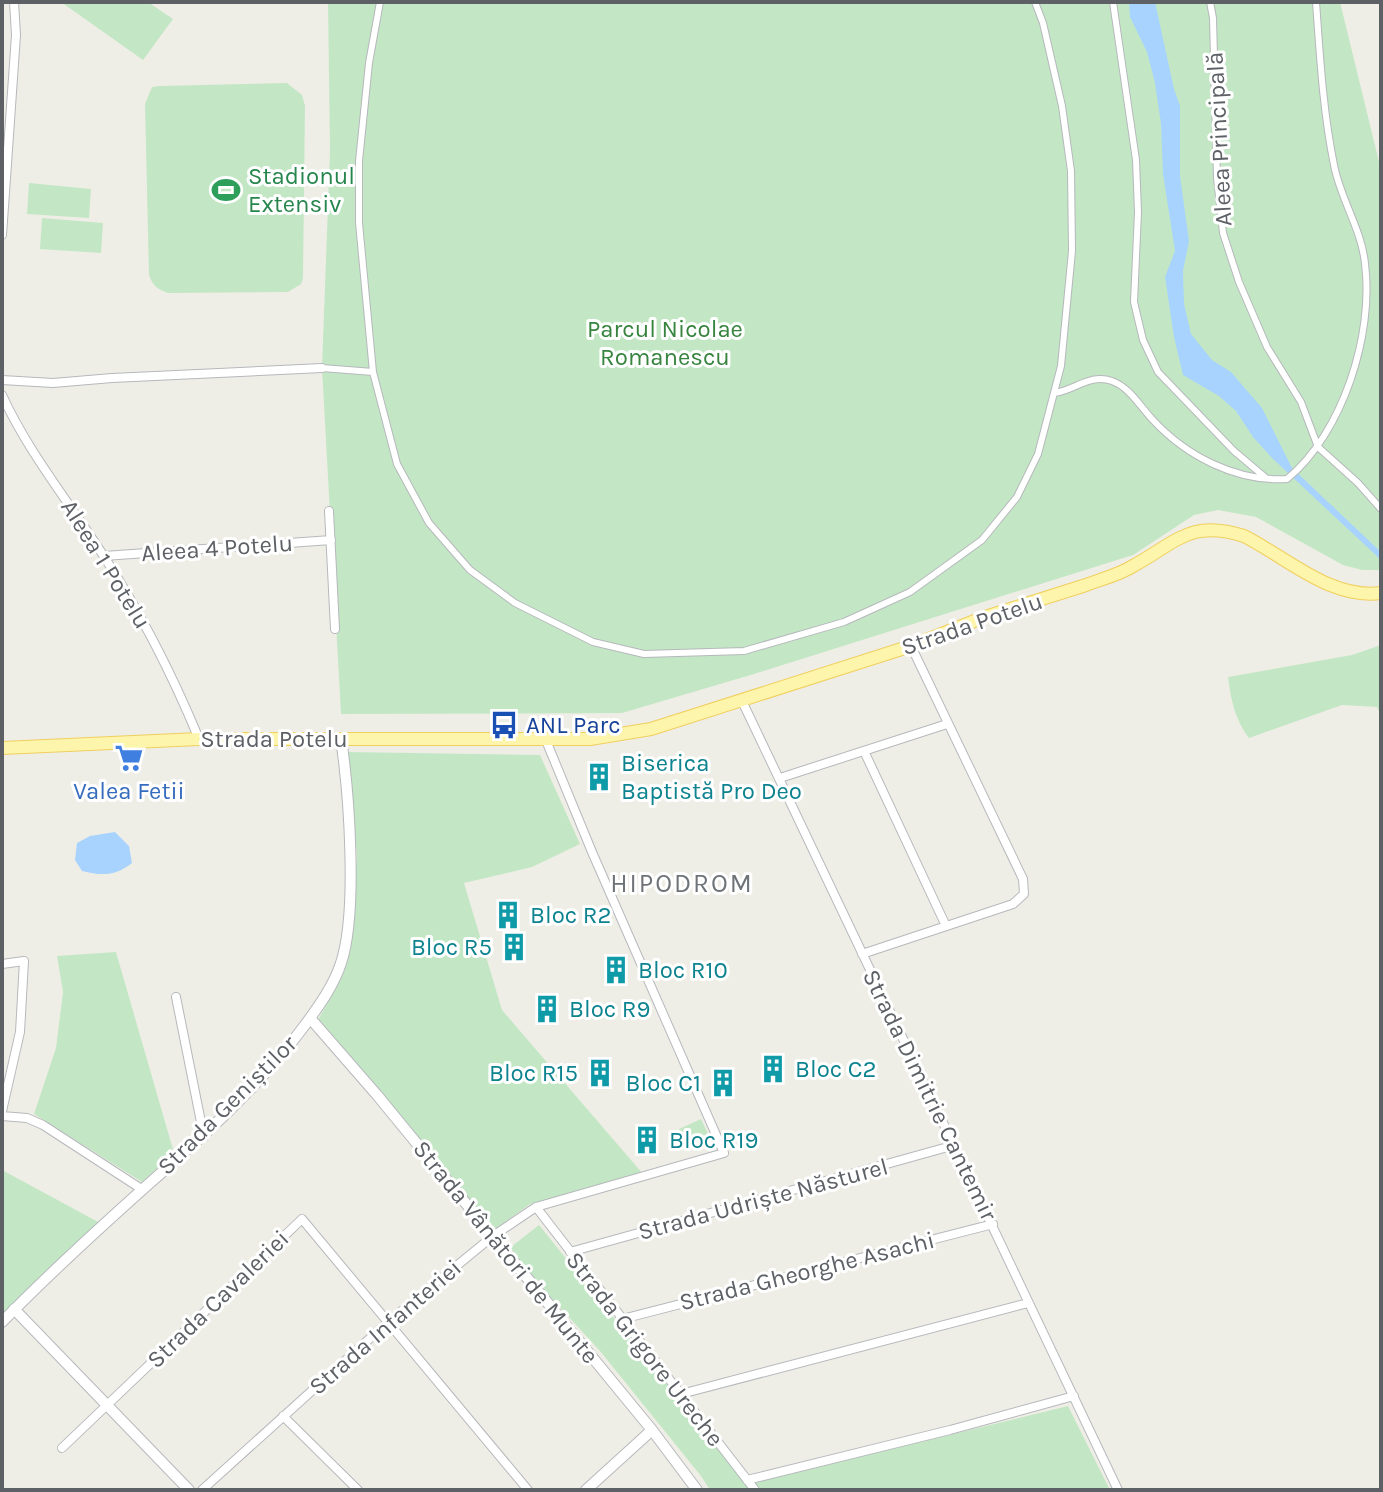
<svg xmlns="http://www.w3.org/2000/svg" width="1383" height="1492" font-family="Karla,sans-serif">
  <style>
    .green { fill: #c3e7c5 }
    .water { fill: #a7d3fe }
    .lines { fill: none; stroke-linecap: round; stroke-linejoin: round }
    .pedestrian-casing { stroke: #b6b8bc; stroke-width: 8 }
    .minor-casing { stroke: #b6b8bc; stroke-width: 10 }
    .tertiary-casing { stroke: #b6b8bc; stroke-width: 12 }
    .primary-casing { stroke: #f0cf5e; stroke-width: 14 }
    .pedestrian { stroke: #fff; stroke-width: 6 }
    .minor { stroke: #fff; stroke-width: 8 }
    .tertiary { stroke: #fff; stroke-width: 10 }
    .primary { stroke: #fef5ac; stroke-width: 12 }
    .labels { text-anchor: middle; stroke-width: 6; stroke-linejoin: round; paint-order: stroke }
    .street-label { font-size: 24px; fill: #5d6166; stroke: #fff }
    .leisure-label { font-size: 24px; fill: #27864d; stroke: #fff; text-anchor: start }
    .park-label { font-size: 24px; fill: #36843e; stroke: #fff }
    .transit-label { font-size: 24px; fill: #164399; stroke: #fff; text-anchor: start }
    .culture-label { font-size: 24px; fill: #0d838f; stroke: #fff; text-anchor: start }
    .shop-label { font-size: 24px; fill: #366cbe; stroke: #fff }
    .neighbourhood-label { font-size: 26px; letter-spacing: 2px; fill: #6e7378; stroke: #fff }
  </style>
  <rect width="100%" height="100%" fill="#efeee6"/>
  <path class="green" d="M61 2H148L173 19 143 60Z
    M328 2H1340L1381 170V570H1362L1343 565 1256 517 1218 510 1194 515 1133 555 754 674 622 713 341 714 322 368 330 151Z
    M287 83 302 95 305 106 303 278 301 284 288 292 168 293C157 289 153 286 149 275L145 104 152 87 160 86Z
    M29 183 91 189 89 218 27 214Z
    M42 218 103 223 101 253 40 249Z
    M1381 645V716L1377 707 1342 705 1249 738C1235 720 1231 700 1228 677L1352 655Z
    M347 752 540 755 580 844 532 867 464 883 502 1010 643 1174 530 1204 491 1232 318 1020 343 975 351 948 357 854Z
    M116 952 174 1153 142 1182 34 1114 56 1048 63 992 57 956Z
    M701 1119 709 1136 686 1143 679 1129Z
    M2 1170 100 1223 2 1315Z
    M539 1225 748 1484 1068 1406 1110 1490H710L701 1476 600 1351 507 1250Z"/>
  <path class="water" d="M1129 2H1155L1174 89 1180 106V176L1189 241 1183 271 1184 304 1191 334 1212 360 1231 372 1262 408 1292 468 1381 552V560L1272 458 1253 437 1236 411 1219 396 1183 375 1174 337 1165 277 1175 251 1163 174 1161 124 1155 83 1147 52 1130 17Z
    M115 832 129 846 132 863C116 876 102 876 82 871L75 860 77 843 90 836Z"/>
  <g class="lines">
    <defs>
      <path id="pedestrian" d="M380 2 369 63 359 161V223L373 372 397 464 429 523 470 570 515 603 593 642 644 654 744 651 844 622 910 592 982 540 1017 497 1038 454 1061 366 1072 251 1071 171 1062 106 1043 23 1035 2
        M1113 2 1136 160 1138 212 1134 302 1143 340 1158 372 1234 451 1266 478
        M1210 2 1213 18 1217 178 1223 233 1239 282 1267 347 1301 402 1318 447 1358 483 1381 509
        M322 368 373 372
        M1054 393C1074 391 1090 373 1112 381 1129 387 1140 406 1152 419 1186 456 1236 482 1287 479 1343 433 1374 334 1365 264 1362 230 1340 198 1334 165 1323 111 1320 57 1316 2"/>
      <path id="minor" d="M2 235 16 35 14 2
        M2 380 53 383 112 378 322 368
        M2 395C28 452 69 502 103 555 141 613 172 674 199 739
        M329 511 335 629
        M104 556 331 540
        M742 701 1118 1490
        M864 751 946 926
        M780 778 947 724
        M862 954 1013 904 1024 894 1023 879 911 646
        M2 964 24 961 20 1032 2 1111
        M176 997 204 1137
        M2 1116 27 1118 43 1125 143 1190
        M536 1207 755 1490
        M570 1252 955 1145
        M622 1319 993 1224
        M681 1394 1028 1303
        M283 1416 358 1490
        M62 1448 302 1219 528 1490
        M747 1480 950 1430 1074 1396
        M202 1490 388 1322 493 1236 536 1207 724 1153 592 852 545 738"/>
      <path id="tertiary" d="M310 1018 377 1095 652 1430 697 1490
        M14 1309 189 1490
        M2 1322C47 1276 95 1232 143 1189 201 1138 259 1087 305 1025 319 1006 334 985 341 963 358 912 349 793 341 739
        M586 1490 652 1430"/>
      <path id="primary" d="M2 748 199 739H590L651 729 911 646 982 618 1086 585C1101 579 1119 575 1133 566 1177 542 1190 519 1244 536 1286 557 1331 600 1381 593"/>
    </defs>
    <use href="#pedestrian" class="pedestrian-casing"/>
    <use href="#minor" class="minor-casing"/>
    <use href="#tertiary" class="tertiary-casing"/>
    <use href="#primary" class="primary-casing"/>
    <use href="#pedestrian" class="pedestrian"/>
    <use href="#minor" class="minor"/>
    <use href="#tertiary" class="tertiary"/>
    <use href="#primary" class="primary"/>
  </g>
  <defs>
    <symbol id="stadium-bare" viewBox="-9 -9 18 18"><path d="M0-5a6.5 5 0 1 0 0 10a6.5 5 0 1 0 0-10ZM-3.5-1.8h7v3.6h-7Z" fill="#2e9e5b" stroke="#fff" stroke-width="2.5" paint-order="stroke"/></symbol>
    <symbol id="bus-bare" viewBox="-9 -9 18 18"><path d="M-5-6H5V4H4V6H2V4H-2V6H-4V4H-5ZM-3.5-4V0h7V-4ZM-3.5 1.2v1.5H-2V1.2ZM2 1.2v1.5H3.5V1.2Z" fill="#1a4fb4" stroke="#fff" stroke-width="2.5" paint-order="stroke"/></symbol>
    <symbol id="supermarket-bare" viewBox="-9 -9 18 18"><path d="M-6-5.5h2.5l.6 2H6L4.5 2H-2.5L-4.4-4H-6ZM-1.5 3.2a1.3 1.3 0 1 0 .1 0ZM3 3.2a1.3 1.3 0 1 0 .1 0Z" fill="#3f7fe0" stroke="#fff" stroke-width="2.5" paint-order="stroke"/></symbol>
    <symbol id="building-bare" viewBox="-9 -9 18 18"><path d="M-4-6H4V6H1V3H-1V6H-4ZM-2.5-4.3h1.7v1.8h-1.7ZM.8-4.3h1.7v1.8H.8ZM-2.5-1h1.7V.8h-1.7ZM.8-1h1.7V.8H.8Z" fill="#0f9aa8" stroke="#fff" stroke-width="2.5" paint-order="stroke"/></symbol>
  </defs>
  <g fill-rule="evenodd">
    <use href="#stadium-bare" x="206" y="170" width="40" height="40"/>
    <use href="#bus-bare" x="484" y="705" width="40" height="40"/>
    <use href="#supermarket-bare" x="109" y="738" width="40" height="40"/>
    <use href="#building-bare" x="579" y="757" width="40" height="40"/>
    <use href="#building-bare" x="488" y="895" width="40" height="40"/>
    <use href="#building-bare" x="494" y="927" width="40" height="40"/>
    <use href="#building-bare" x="596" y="950" width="40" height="40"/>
    <use href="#building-bare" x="527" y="989" width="40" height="40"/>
    <use href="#building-bare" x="753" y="1049" width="40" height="40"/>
    <use href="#building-bare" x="580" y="1053" width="40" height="40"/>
    <use href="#building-bare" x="703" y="1063" width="40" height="40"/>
    <use href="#building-bare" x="627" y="1120" width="40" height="40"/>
  </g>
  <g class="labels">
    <g class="street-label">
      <text transform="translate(1219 139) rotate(-93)" y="8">Aleea Principală</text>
      <text transform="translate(217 548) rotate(-4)" y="8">Aleea 4 Potelu</text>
      <text transform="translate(106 564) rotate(58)" y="8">Aleea 1 Potelu</text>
      <text transform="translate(972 624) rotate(-19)" y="8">Strada Potelu</text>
      <text x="274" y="747">Strada Potelu</text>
      <text transform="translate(930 1095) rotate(64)" y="8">Strada Dimitrie Cantemir</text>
      <text transform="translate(227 1105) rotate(-45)" y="8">Strada Geniștilor</text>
      <text transform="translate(763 1199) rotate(-15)" y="8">Strada Udriște Năsturel</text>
      <text transform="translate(506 1252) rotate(51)" y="8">Strada Vânători de Munte</text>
      <text transform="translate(807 1271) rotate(-14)" y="8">Strada Gheorghe Asachi</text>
      <text transform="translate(218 1299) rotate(-44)" y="8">Strada Cavaleriei</text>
      <text transform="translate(385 1327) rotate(-41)" y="8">Strada Infanteriei</text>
      <text transform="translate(645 1349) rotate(52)" y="8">Strada Grigore Ureche</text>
    </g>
    <g class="leisure-label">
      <text x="248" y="184">Stadionul<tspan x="248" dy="28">Extensiv</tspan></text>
    </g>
    <g class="park-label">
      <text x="665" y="337">Parcul Nicolae<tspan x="665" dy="28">Romanescu</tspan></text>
    </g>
    <g class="transit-label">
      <text x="526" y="733">ANL Parc</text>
    </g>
    <g class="culture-label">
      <text x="621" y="771">Biserica<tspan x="621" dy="28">Baptistă Pro Deo</tspan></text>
      <text x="530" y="923">Bloc R2</text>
      <text x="492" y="955" text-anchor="end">Bloc R5</text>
      <text x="638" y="978">Bloc R10</text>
      <text x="569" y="1017">Bloc R9</text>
      <text x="795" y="1077">Bloc C2</text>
      <text x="578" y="1081" text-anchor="end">Bloc R15</text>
      <text x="701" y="1091" text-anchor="end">Bloc C1</text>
      <text x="669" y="1148">Bloc R19</text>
    </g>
    <g class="shop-label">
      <text x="129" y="799">Valea Fetii</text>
    </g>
    <g class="neighbourhood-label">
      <text x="682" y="892">HIPODROM</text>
    </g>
  </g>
  <rect width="1383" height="1492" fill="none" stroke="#5d6166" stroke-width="8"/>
</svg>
